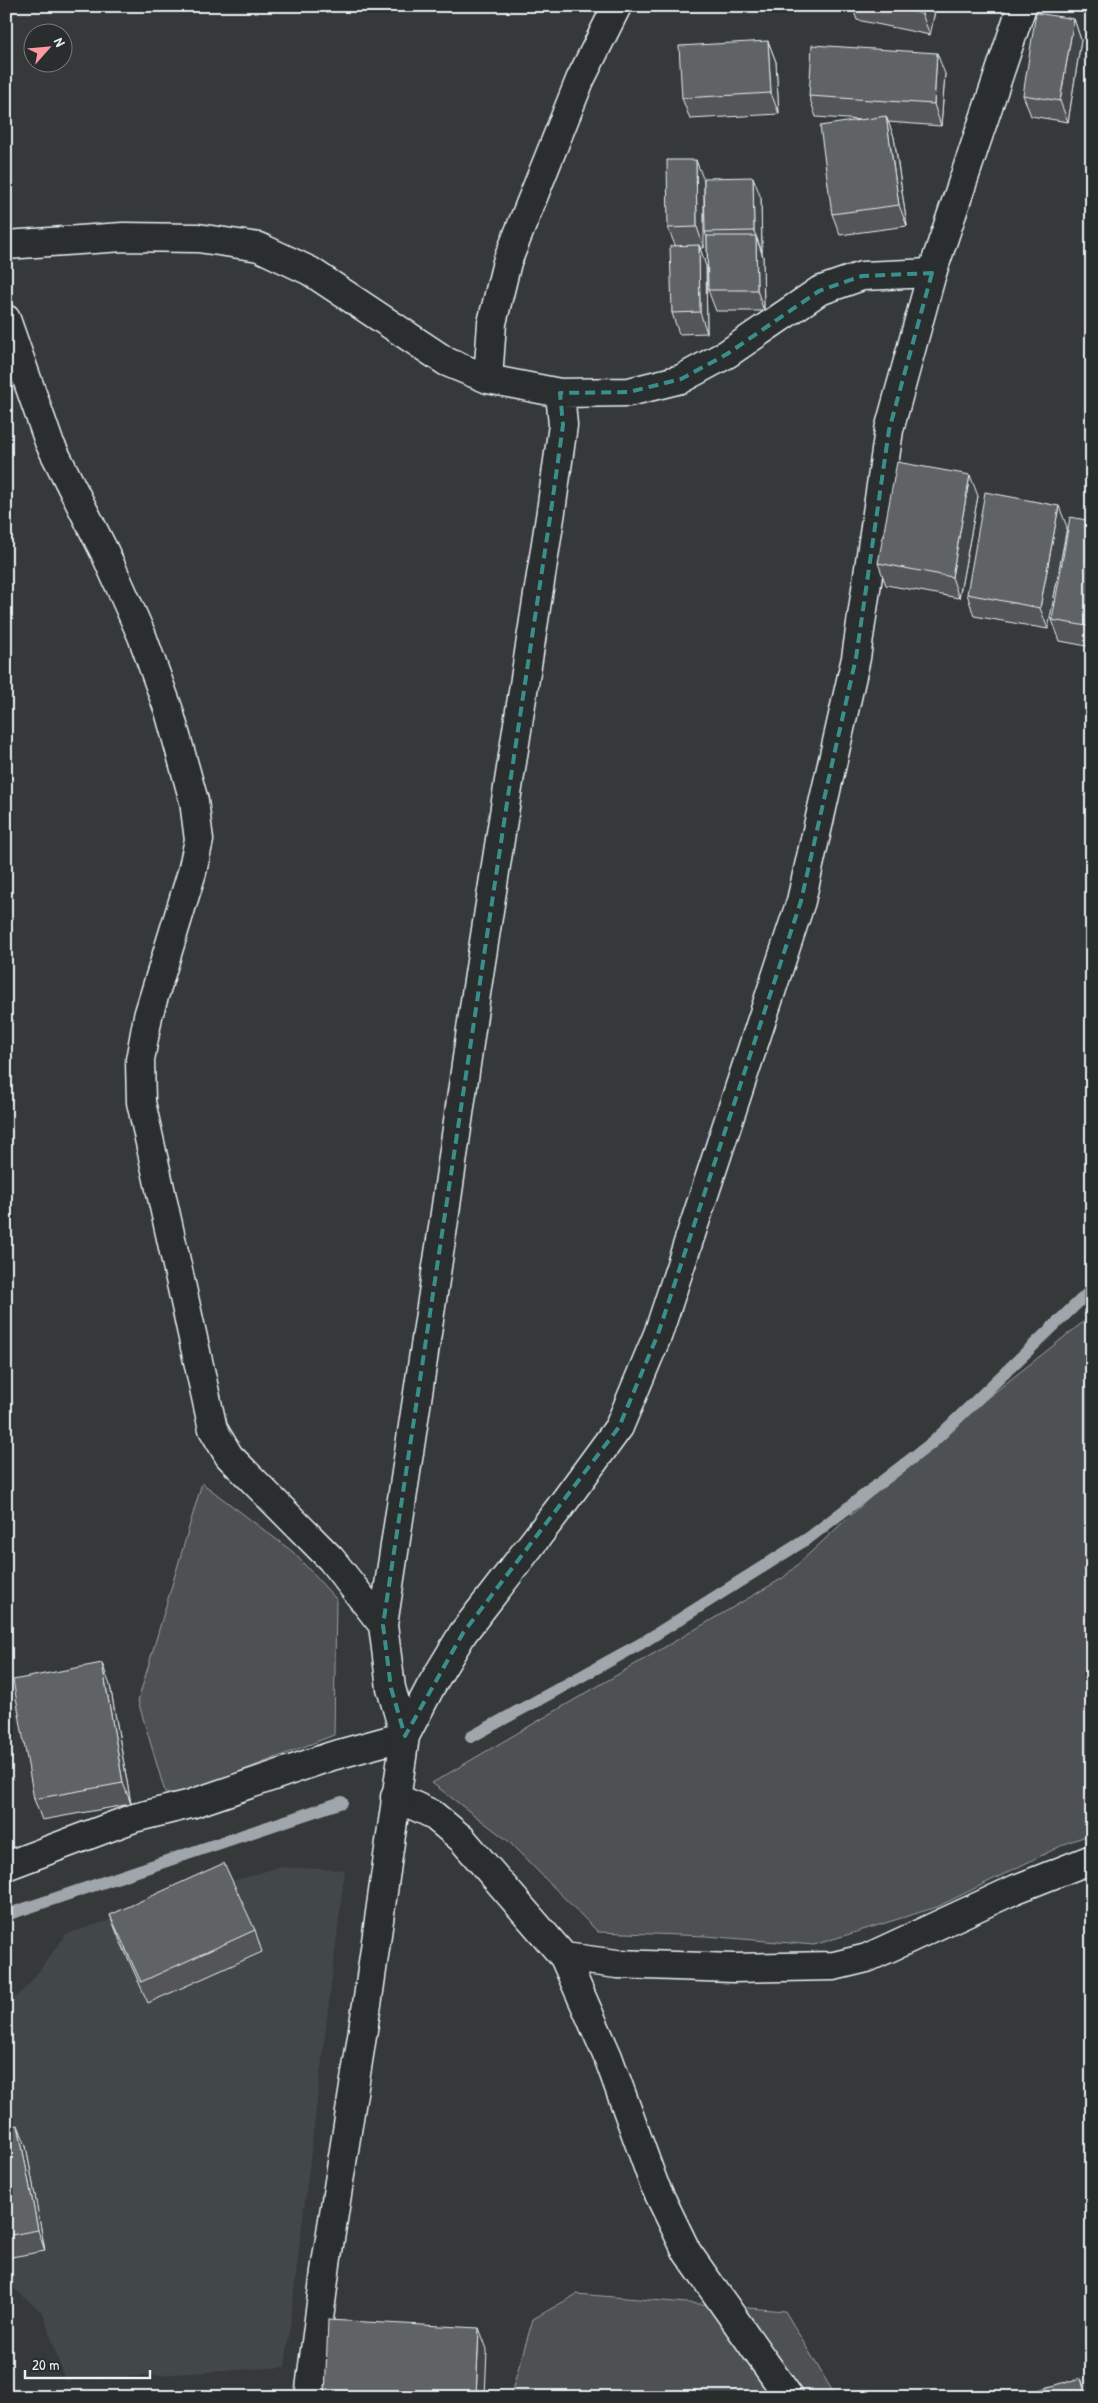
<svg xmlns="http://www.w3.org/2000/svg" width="1098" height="2403" font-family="'Patrick Hand',sans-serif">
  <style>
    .built { fill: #424647 }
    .green { fill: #4d5152; stroke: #9aa1a5 }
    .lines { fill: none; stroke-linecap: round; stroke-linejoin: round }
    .stream { stroke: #a0a7ac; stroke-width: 12 }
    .street-casing { stroke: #e8f1f8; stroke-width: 31 }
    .secondary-casing { stroke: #e8f1f8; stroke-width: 31 }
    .street { stroke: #2a2d2e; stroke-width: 28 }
    .secondary { stroke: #2a2d2e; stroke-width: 28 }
    .wall { fill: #525557; stroke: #e8f1f8 }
    .shaded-wall { fill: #424547; stroke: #e8f1f8 }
    .building { fill: #5f6365; stroke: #e8f1f8 }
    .marked { fill: none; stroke: #3a8f8a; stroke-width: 4; stroke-dasharray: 10 6; stroke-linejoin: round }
  </style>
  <rect width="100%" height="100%" fill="#35393a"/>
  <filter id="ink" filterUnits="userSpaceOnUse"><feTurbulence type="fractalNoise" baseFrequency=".02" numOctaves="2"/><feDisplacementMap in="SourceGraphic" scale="10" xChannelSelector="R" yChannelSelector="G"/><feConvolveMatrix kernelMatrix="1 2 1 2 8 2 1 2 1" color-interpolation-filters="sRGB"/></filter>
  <g filter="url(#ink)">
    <path class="built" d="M278 1867 345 1870 285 2367 65 2381 43 2313 6 2282V2007L30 1983 66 1934Z"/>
    <path class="green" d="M1092 1315V1834L1069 1842 937 1907 814 1945 706 1936 598 1932 507 1840 432 1783 783 1578 919 1452Z
      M202 1483 293 1552 336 1599 334 1735 182 1794 165 1792 138 1701Z
      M577 2294 785 2311 836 2397H510L533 2319Z"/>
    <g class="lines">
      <path class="stream" d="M471 1737 642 1643 810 1537 933 1442 1092 1289
        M6 1915 342 1802"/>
      <defs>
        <path id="street" d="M6 245 123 237 198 238 259 247 310 271 447 362 488 379 560 393 629 392 681 379 727 354 819 291 862 276 932 273
          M6 319 49 442 105 553 142 636 169 711 194 801 199 840 192 872 148 1016 140 1060 141 1102 213 1429 229 1456 331 1559 383 1625
          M488 379 492 323 507 262 580 80 617 6
          M395 1797 432 1814 462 1839 564 1957 617 1964 733 1968 834 1966 867 1958 1016 1889 1092 1859
          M6 1866 134 1818 191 1804 332 1756 405 1736 391 1688 383 1625 443 1227 476 994 551 511 563 425 560 393
          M564 1957 608 2057 654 2184 687 2252 789 2397"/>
        <path id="secondary" d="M309 2397 326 2264 368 1998 405 1736 431 1686 463 1633 558 1510 619 1427 658 1334 801 901 856 658 889 430 932 273 1022 6"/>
      </defs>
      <use href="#street" class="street-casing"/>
      <use href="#secondary" class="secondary-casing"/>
      <use href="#street" class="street"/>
      <use href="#secondary" class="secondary"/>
    </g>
    <path class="wall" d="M852 6H936L930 35 857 20Z
      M1074 19 1081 40 1068 122 1031 116 1023 95Z
      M768 41 776 62 779 114 690 119 682 98Z
      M945 74 941 126 888 122 894 137 907 226 840 235 832 214 861 120 816 117 809 96Z
      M696 160 704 248H700L706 266 707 333 679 334 672 313 675 245 668 228Z
      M761 198 762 252 763 257 764 311H716L708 290 707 238 705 232Z
      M978 496 959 598 886 585 878 563Z
      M1092 521V647L1060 641 1052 620Z
      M1067 527 1048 629 974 616 967 594Z
      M110 1685 131 1804 42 1820 34 1799Z
      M110 1915 255 1930 262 1952 148 2003 118 1936Z
      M6 2127 26 2146 45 2251 6 2258Z"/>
    <path class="shaded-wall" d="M924 6H936L930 35 922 14Z
      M1074 19 1081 40 1068 122 1060 101Z
      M768 41 776 62 779 114 771 93Z
      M937 53 945 74 941 126 934 104Z
      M886 116 894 137 907 226 899 205Z
      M696 160 704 181V248L697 227Z
      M753 177 761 198 762 252 754 231Z
      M756 236 763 257 764 311 757 290Z
      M699 245 706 266 707 333 700 312Z
      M970 475 978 496 959 598 952 577Z
      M1059 506 1067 527 1048 629 1040 608Z
      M102 1663 110 1685 131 1804 123 1783Z
      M18 2125 26 2146 45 2251 38 2230Z
      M479 2328 487 2349 485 2397H476Z
      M1081 2378 1088 2397H1086Z"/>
    <path class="building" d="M885 6H924L922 14Z
      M1036 13 1074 19 1060 101 1023 95Z
      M768 41 771 93 682 98 679 46Z
      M812 45 937 53 934 104 809 96Z
      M886 116 899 205 832 214 820 126Z
      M667 160H696L697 227 668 228Z
      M753 177 754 231 705 232 704 178Z
      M707 236H756L757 290H708Z
      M699 245 700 312 672 313 670 246Z
      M897 462 970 475 952 577 878 563Z
      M985 492 1059 506 1040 608 967 594Z
      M1070 517 1092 521V627L1052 620Z
      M102 1663 123 1783 34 1799 13 1680Z
      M224 1863 255 1930 141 1982 110 1915Z
      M18 2125 38 2230 6 2236V2127Z
      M328 2320 479 2328 476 2397H325Z
      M1081 2378 1086 2397H1019V2395Z"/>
  </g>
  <path class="marked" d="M932 273 889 430 856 658 801 901 658 1334 619 1427 463 1633 405 1736 391 1688 383 1625 551 511 563 425 560 393 629 392 681 379 727 354 819 291 862 276Z"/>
  <rect width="1098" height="2403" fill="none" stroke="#2a2d2e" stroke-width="25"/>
  <rect x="12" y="12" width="1073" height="2378" fill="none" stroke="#e8f1f8" stroke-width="2" filter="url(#ink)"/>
  <g transform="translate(48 48) rotate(63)"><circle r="24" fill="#2a2d2e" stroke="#767b7f"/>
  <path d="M0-4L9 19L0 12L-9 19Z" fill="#ff9aa2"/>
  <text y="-8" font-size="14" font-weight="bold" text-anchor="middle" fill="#e8f1f8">N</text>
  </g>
  <path d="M25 2370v8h125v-8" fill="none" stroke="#e8f1f8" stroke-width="2.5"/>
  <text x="32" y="2370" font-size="15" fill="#e8f1f8" stroke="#2a2d2e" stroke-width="4" paint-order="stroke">20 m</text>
</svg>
